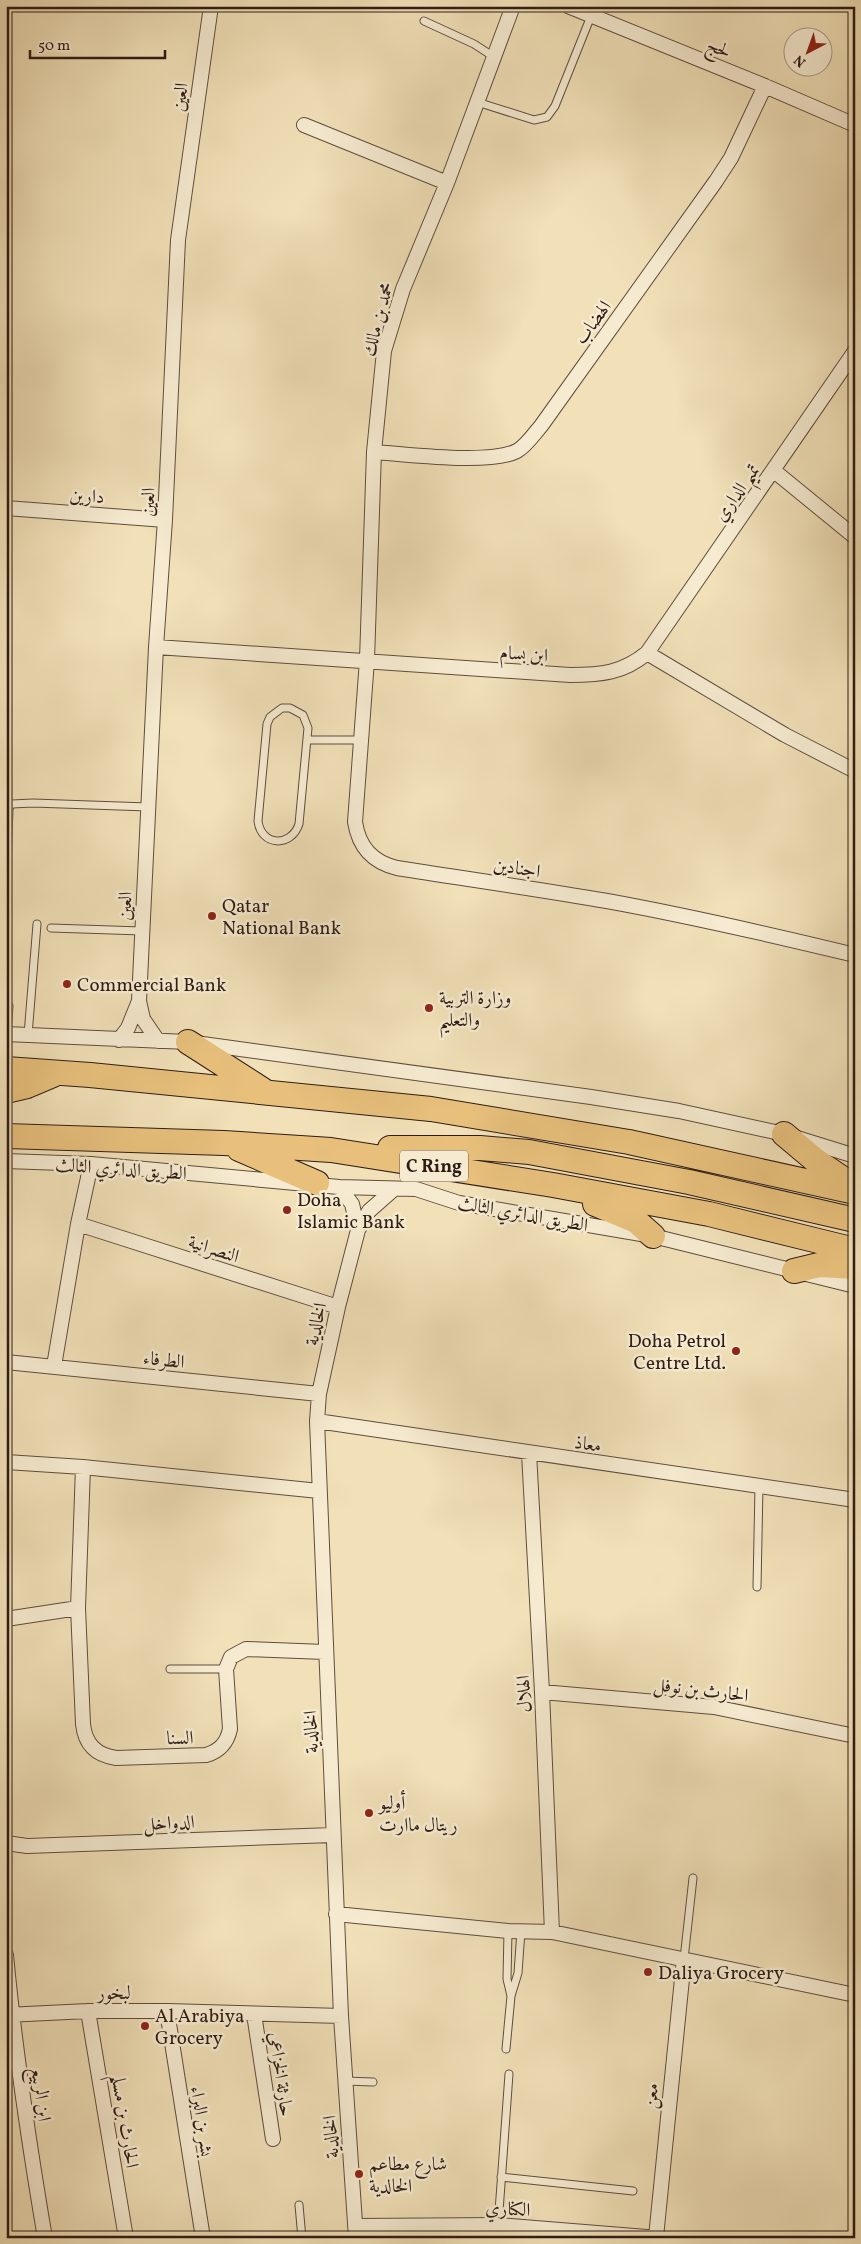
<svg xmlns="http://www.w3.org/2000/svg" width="861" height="2244" font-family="Vollkorn,Amiri,serif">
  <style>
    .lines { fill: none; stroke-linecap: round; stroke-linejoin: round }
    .service-casing { stroke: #5f4d3e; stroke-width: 9 }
    .minor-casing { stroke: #5f4d3e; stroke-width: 16 }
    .trunk-casing { stroke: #2e1c15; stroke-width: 26 }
    .service { stroke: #f6ebd1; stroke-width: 7 }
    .minor { stroke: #f6ebd1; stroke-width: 14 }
    .trunk { stroke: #e8c07c; stroke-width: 24 }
    .poi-dot { fill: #8f2418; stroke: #f6ebd1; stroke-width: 2 }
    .labels { text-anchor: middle; stroke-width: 5; stroke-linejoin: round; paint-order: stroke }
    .shield { fill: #f6ebd1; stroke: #6a5a4d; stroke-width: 1 }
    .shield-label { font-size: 18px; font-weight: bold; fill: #2e1c15 }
    .street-label { font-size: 19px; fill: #2e1c15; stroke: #f6ebd1 }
    .poi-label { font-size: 19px; fill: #2e1c15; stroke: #f6ebd1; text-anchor: start }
  </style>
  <rect width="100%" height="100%" fill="#f1e0b8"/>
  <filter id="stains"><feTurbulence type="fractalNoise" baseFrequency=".004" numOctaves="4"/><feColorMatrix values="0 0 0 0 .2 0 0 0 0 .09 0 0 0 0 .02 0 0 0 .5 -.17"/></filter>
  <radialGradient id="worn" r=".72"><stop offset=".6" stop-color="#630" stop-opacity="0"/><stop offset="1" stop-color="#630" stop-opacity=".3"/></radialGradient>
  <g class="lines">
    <defs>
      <path id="service" d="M424 21 474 44 494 57
        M477 102 534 120 547 117 555 106 591 16
        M282 708H290L303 715 308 728 299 824C291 848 261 846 258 821L267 724 270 717Z
        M308 740H362
        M7 867 9 808 12 804 33 803 148 807
        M51 928 142 931
        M7 1034 9 1006
        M28 1035 37 924
        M757 1587 759 1486
        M170 1669H226
        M508 1931 507 1979 511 1996
        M684 1959 693 1878
        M506 2049 511 1996 518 1973 521 1931
        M345 2081 373 2082
        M501 2177 633 2191
        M299 2205 302 2238
        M498 2225 509 2074"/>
      <path id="minor" d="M513 6 447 183 403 289 384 351 374 452 367 660 355 822C359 847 372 862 397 868 467 879 537 889 607 901 690 916 772 935 855 955
        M568 6 765 86 855 125
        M304 125 447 183
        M374 452C408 454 489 465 517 451 526 446 534 434 541 426L716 181 731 158 765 86
        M773 470 855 537
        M6 508 165 520
        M156 647 570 675C601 675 623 673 647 653L785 735 855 771
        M647 653 855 351
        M6 1034 188 1042 591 1097 679 1111 784 1134 855 1156
        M119 1040 128 1028 139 1001
        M158 1041 143 1019 139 1001 156 647 165 520 178 240 211 6
        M6 1161 91 1164 339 1187 416 1189 459 1203 653 1236 855 1286
        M339 1187 352 1204 358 1230
        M78 1224 338 1307
        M6 1362 319 1394
        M54 1366 78 1224 91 1164
        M317 1421 855 1500
        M529 1453 542 1692 552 1932
        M6 1462 83 1467 319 1491
        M83 1467 78 1608 83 1724C85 1744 96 1755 116 1758L206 1755C220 1751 227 1743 230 1729L226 1669 231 1657 246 1649 325 1652
        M6 1619 78 1608
        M542 1692 714 1707 855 1736
        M6 1843 27 1846 333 1835
        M336 1914 508 1931 552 1932 855 1995
        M6 1955C15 2050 29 2144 45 2238
        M88 2011 126 2238
        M167 2011 203 2238
        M254 2014 273 2139
        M6 2015 88 2011H167L341 2016
        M355 2226 498 2225 659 2238
        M656 2237 684 1959
        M356 2238 341 2016 317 1421 319 1394 338 1307 358 1230 369 1211 394 1189"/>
      <path id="trunk" d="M188 1042 263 1090
        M6 1069 90 1075 431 1109 629 1142 855 1192
        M6 1091 27 1086 53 1075
        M784 1134 815 1160 855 1187
        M6 1136 224 1143 331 1150 553 1185 709 1214 855 1250
        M390 1148H480L529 1152 689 1182 855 1220
        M239 1149 317 1183
        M595 1204 636 1221 653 1236
        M794 1271 819 1265 855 1267"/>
    </defs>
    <use href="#service" class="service-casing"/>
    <use href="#minor" class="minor-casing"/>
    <use href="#trunk" class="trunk-casing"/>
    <use href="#service" class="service"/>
    <use href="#minor" class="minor"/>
    <use href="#trunk" class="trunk"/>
  </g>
  <g class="poi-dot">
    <circle cx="212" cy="916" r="5"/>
    <circle cx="67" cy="984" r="5"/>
    <circle cx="429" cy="1008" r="5"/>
    <circle cx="287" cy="1210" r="5"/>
    <circle cx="736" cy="1351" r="5"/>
    <circle cx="369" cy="1813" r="5"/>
    <circle cx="648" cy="1972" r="5"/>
    <circle cx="145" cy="2026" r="5"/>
    <circle cx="359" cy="2174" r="5"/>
  </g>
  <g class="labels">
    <rect class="shield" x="400" y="1150.5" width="68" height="31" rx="4"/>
    <g class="shield-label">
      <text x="434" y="1172">C Ring</text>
    </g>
    <g class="street-label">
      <text transform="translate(719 47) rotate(22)" y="7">لحج</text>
      <text transform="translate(179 97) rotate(-82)" y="7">العين</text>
      <text transform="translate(377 319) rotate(-75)" y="7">محمد بن مالك</text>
      <text transform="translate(592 322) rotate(-54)" y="7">الهضاب</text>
      <text transform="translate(736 492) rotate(-55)" y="7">تميم الداري</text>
      <text transform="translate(87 495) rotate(4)" y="7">دارين</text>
      <text transform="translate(147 502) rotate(-87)" y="7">العين</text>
      <text transform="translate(524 653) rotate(4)" y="7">ابن بسام</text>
      <text transform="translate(517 867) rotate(9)" y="7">اجنادين</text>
      <text transform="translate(124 906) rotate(-87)" y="7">العين</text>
      <text transform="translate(121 1168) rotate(4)" y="7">الطريق الدائري الثالث</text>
      <text transform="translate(523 1213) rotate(10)" y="7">الطريق الدائري الثالث</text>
      <text transform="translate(214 1248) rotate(18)" y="7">النصرانية</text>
      <text transform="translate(315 1324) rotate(-77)" y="7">الخالدية</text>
      <text transform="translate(164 1359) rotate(6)" y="7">الطرفاء</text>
      <text transform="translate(588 1443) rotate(8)" y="7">معاذ</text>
      <text transform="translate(701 1689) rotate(7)" y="7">الحارث بن نوفل</text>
      <text transform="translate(523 1694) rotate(-93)" y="7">الهلال</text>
      <text transform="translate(310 1732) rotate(-92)" y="7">الخالدية</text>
      <text transform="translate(180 1737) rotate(-1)" y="7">السنا</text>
      <text transform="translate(169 1822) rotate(-2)" y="7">الدواخل</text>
      <text x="114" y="1999">لبخور</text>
      <text transform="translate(282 2074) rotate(82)" y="7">حارثة الخزاعي</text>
      <text transform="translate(42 2094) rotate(82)" y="7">ابن الربيع</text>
      <text transform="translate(650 2096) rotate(-85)" y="7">معن</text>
      <text transform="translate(126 2121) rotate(81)" y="7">الحارث بن مسلم</text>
      <text transform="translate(203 2121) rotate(81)" y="7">بشر بن البراء</text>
      <text transform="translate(330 2137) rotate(-94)" y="7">الخالدية</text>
      <text transform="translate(508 2208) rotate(3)" y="7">الكناري</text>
    </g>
    <g class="poi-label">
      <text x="222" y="912">Qatar<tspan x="222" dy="22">National Bank</tspan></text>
      <text x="77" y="991">Commercial Bank</text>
      <text x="439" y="1004">وزارة التربية<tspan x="439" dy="22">والتعليم</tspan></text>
      <text x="297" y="1206">Doha<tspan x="297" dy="22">Islamic Bank</tspan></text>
      <text x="726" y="1347" text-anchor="end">Doha Petrol<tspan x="726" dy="22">Centre Ltd.</tspan></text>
      <text x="379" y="1809">أوليو<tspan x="379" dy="22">ريتال ماارت</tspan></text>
      <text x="658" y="1979">Daliya Grocery</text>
      <text x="155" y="2022">Al Arabiya<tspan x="155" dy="22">Grocery</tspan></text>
      <text x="369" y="2170">شارع مطاعم<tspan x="369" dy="22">الخالدية</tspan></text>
    </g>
  </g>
  <rect width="861" height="2244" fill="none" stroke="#f1e0b8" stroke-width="25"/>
  <rect x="8" y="8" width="846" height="2229" fill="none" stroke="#2e1c15" stroke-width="2.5"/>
  <rect x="12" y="12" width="836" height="2219" fill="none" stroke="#2e1c15"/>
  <g transform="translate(808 52) rotate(221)"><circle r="24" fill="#f6ebd1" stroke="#a69886"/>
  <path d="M0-4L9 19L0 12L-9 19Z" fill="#8f2418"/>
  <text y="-8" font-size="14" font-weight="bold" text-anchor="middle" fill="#2e1c15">N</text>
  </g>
  <path d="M30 50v8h135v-8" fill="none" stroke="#2e1c15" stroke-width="2.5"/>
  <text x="38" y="50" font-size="15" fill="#2e1c15" stroke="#f6ebd1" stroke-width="4" paint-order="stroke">50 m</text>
  <rect width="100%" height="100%" filter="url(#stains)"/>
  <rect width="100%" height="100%" fill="url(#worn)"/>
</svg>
